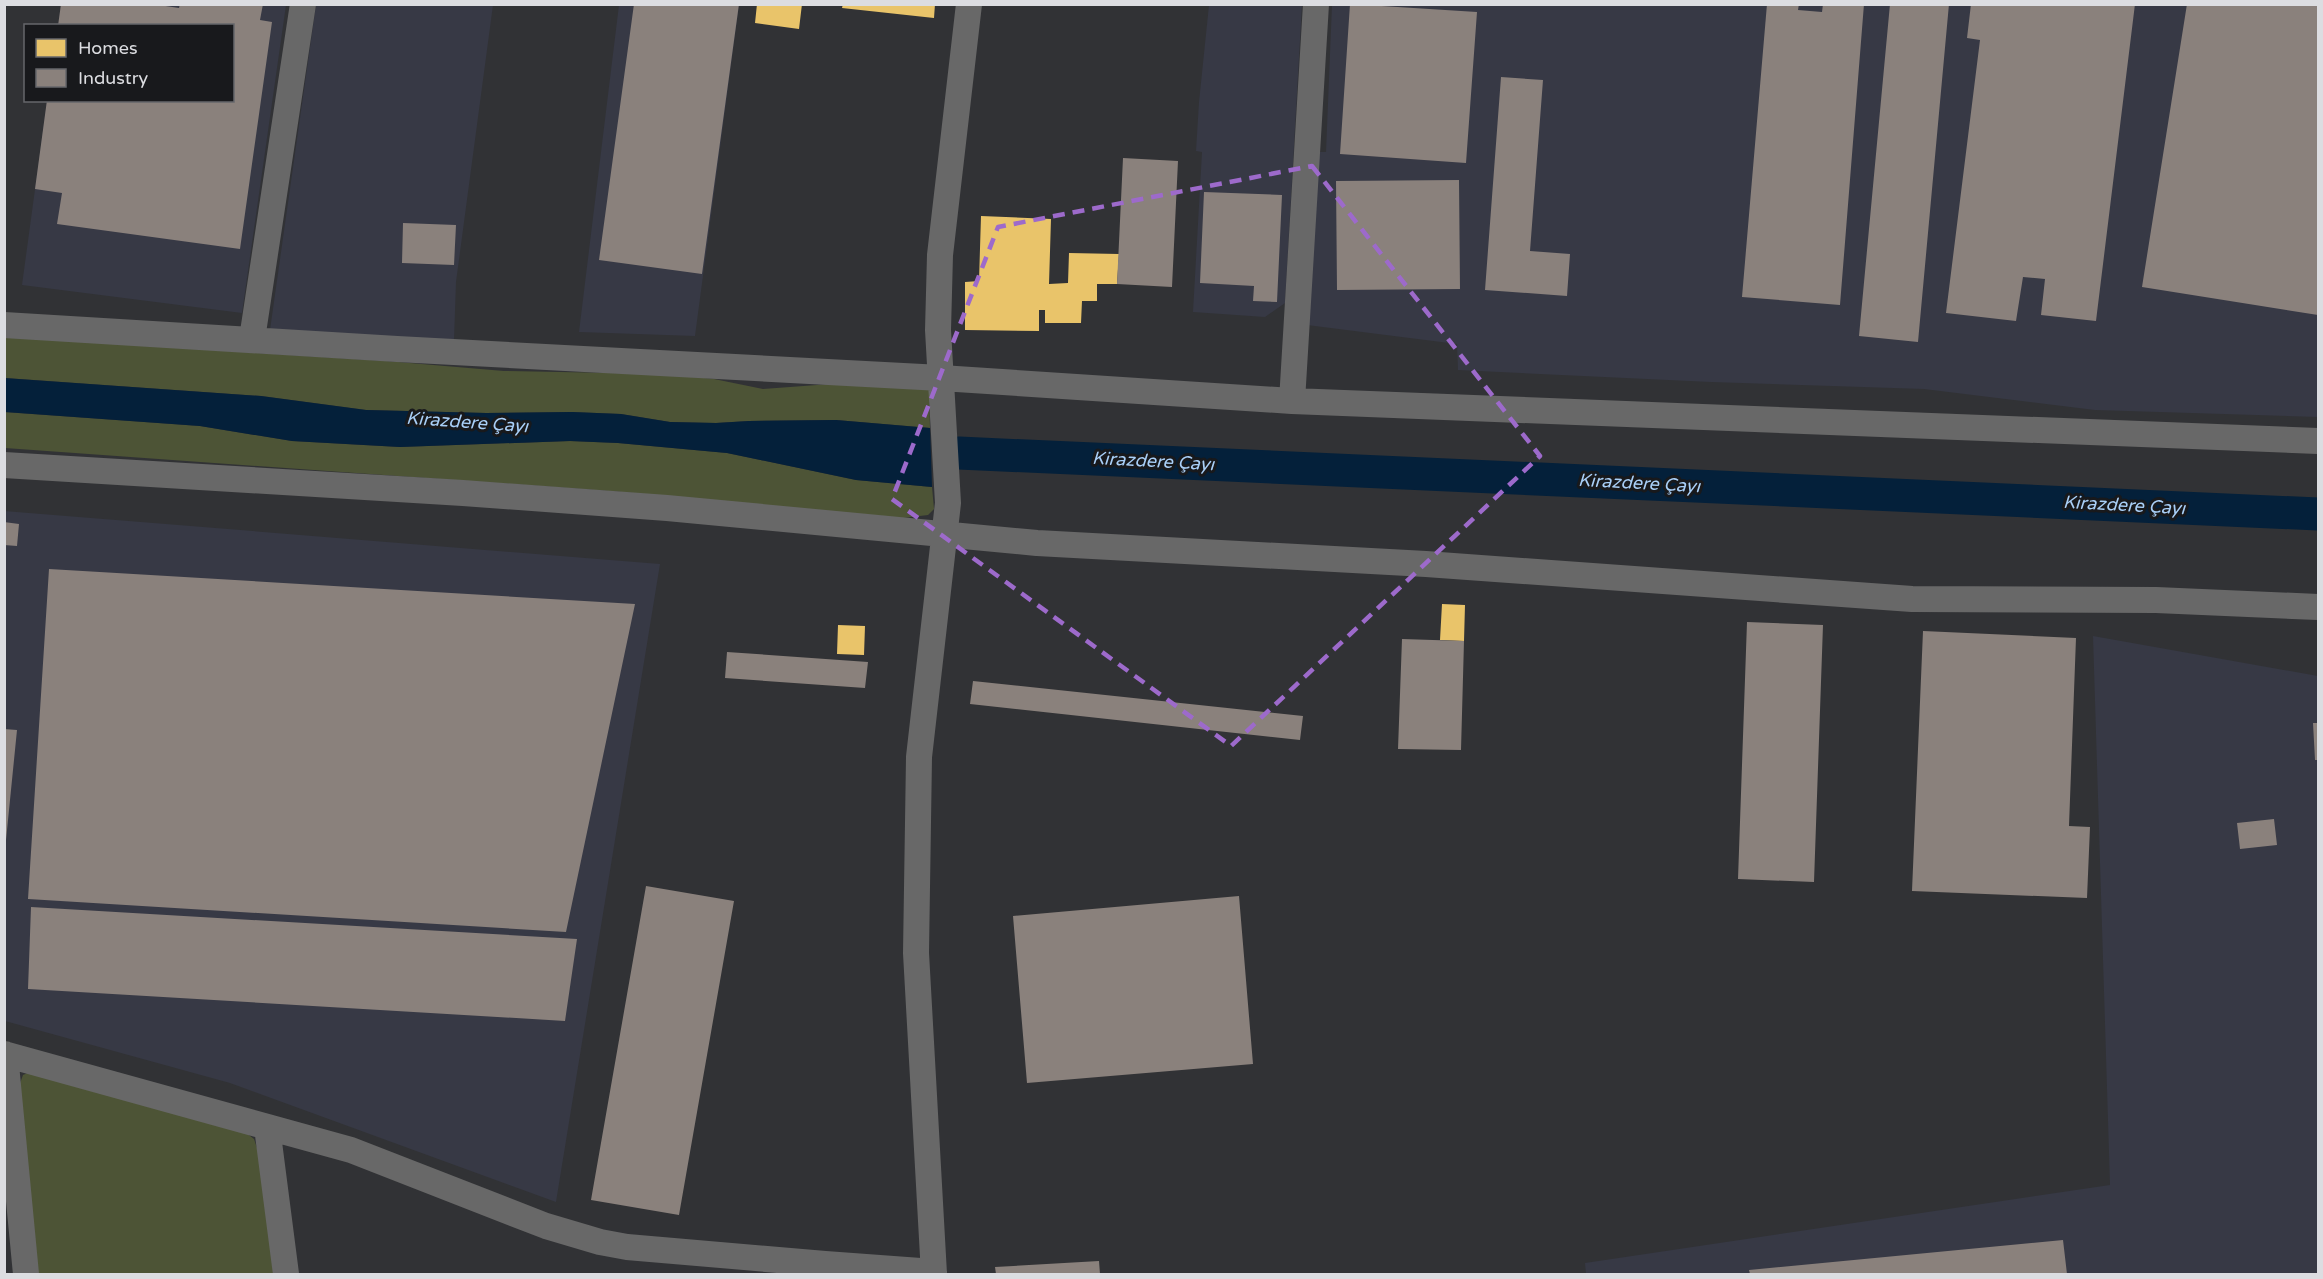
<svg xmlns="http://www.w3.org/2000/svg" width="2323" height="1279" font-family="'Varela Round',sans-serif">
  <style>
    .built { fill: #373945 }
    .green { fill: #4d5436 }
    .water { fill: #04203a }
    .homes { fill: #e9c46a }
    .industry { fill: #8a817c }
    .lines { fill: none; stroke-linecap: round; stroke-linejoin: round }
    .river { stroke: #04203a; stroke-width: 33 }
    .minor { stroke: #686868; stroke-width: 26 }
    .marked { fill: none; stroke: #9d6acb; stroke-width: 4.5; stroke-dasharray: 12 8; stroke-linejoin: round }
    .labels { text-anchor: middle; stroke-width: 6; stroke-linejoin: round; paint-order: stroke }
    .water-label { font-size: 18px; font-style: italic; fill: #a9cff7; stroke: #18191c }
  </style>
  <rect width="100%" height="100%" fill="#313235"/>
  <path class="built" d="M152 4 286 5 242 313 22 285 47 101 232 100V26L58 25 61 5Z
    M316 5H493L456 282 454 340 270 330Z
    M619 5H739L695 336 579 332Z
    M1209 5H1302L1285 303 1265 317 1193 312 1202 152 1196 151 1199 102Z
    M1332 5H2318V417L2095 410 1924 389 1711 382 1458 370 1457 344 1307 325 1318 152H1326Z
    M4 511 660 564 556 1202 230 1083 5 1021Z
    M2093 636 2318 676V1274H1586L1585 1263 2110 1185Z"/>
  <path class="green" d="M4 337 386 361 504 371 665 374 714 379 763 389 844 383 929 389 930 428 836 420 749 421 716 423 670 422 621 414 572 412 486 413 366 410 261 396 5 378Z
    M4 412 200 426 292 441 400 447 570 441 618 443 727 453 856 480 932 487 934 509 928 515 903 518 622 492 5 448Z
    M32 1071 241 1129 254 1139 260 1157 277 1274H37L19 1086 23 1075Z"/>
  <path class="water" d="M4 378 261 396 366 410 486 413 572 412 621 414 670 422 716 423 749 421 836 420 930 428 932 487 856 480 727 453 618 443 570 441 400 447 292 441 200 426 5 412Z"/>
  <path class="homes" d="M757 4H802L799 29 755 23Z
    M843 4H935L934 18 842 8Z
    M981 216 1051 219 1049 284 1068 283 1069 253 1119 254 1117 284H1097V301H1082L1081 323H1045V310H1039V331L965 330V282L979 281Z
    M1442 604 1465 605 1464 641 1440 640Z
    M838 625 865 626 864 655 837 654Z"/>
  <path class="industry" d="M61 4H152L179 8 180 4H263L260 20 272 22 240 249 57 224 62 193 35 189 47 100H232V26H58Z
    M634 4H739L702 274 599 260Z
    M1350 4 1477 12 1466 163 1340 154Z
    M1767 4H1799L1798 10 1822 12 1823 4H1864L1840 305 1742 297Z
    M1890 4H1949L1918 342 1859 336Z
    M1971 4H2135L2096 321 2041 315 2045 279 2023 277 2016 321 1946 313 1980 40 1967 38Z
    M2187 4H2318V315L2142 287Z
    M1501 77 1543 80 1530 251 1570 254 1567 296 1485 290Z
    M1123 158 1178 161 1172 287 1117 284Z
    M1459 180 1460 289 1337 290 1336 181Z
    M1204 192 1282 195 1277 302 1253 301 1254 286 1200 283Z
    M403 223 456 225 454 265 402 263Z
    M4 522 19 524 17 546 4 545Z
    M49 569 635 604 566 932 28 899Z
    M1747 622 1823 625 1814 882 1738 879Z
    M1923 631 2076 638 2069 826 2090 827 2087 898 1912 891Z
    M1402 639 1464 641 1461 750 1398 749Z
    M727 652 868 662 865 688 725 678Z
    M973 681 1303 716 1300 740 970 704Z
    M2313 723H2318V760H2315Z
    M4 729 17 730 6 840H4Z
    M2274 819 2277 845 2240 849 2237 823Z
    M646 886 734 901 679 1215 591 1200Z
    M1239 896 1253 1064 1027 1083 1013 916Z
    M31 907 577 939 565 1021 28 989Z
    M2063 1240 2067 1274H1750L1749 1270Z
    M1099 1261 1100 1274H996L995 1267Z"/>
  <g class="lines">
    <path class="river" d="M959 453 2318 514"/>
    <path class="minor" d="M4 325 397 349 941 378 1292 401 2318 441
      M252 339 303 4
      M1292 401 1316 4
      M4 465 463 493 667 508 1037 543 1426 564 1912 599 2156 600 2318 607
      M4 1054 351 1150 546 1226 600 1242 627 1247 825 1264 934 1272
      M5 1054 26 1274
      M267 1127 286 1274
      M934 1274 916 953 919 757 948 503 938 330 940 255 969 4"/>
  </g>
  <path class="marked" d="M1312 166 1540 456 1231 746 892 499 998 227Z"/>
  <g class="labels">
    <g class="water-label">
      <text transform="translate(467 422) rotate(4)" y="6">Kirazdere Çayı</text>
      <text transform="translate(1153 461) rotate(3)" y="6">Kirazdere Çayı</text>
      <text transform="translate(1639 483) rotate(3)" y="6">Kirazdere Çayı</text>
      <text transform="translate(2124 505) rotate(3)" y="6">Kirazdere Çayı</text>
    </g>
  </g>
  <rect width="2323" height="1279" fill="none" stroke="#dcdde1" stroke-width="12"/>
  <rect x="24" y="24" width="210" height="78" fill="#18191c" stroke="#66676b" stroke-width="1.5"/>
  <rect x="36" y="39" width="30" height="18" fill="#e9c46a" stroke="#66676b" stroke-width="1.5"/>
  <text x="78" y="54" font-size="18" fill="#dcdde1">Homes</text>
  <rect x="36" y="69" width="30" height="18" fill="#8a817c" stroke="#66676b" stroke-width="1.5"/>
  <text x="78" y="84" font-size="18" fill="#dcdde1">Industry</text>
</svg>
